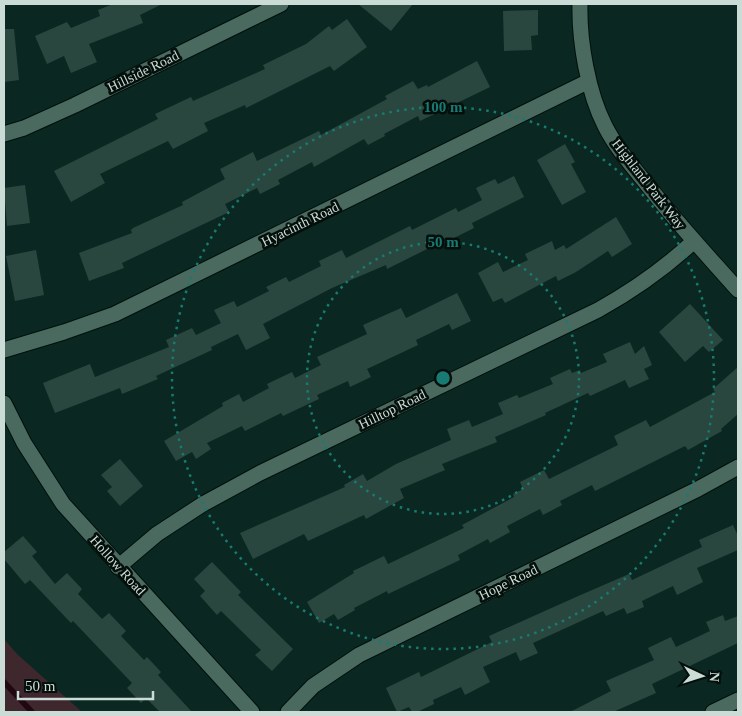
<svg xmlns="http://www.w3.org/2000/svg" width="742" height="716" font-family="'Times New Roman',serif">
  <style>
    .green { fill: #3f272e }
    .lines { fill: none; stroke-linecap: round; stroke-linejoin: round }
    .stream { stroke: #210710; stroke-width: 5.5 }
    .building { fill: #29473e }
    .street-casing { stroke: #00100b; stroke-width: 17 }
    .street { stroke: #4a695f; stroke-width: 15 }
    .ring { fill: none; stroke: #187b73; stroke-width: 2.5; stroke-dasharray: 2.5 5 }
    .labels { text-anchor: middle; stroke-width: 5; stroke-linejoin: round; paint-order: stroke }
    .street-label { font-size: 14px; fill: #cbdcd7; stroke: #040f0b }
    .centre { fill: #187b73; stroke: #040f0b; stroke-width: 2.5 }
    .ring-label { font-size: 15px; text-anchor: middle; font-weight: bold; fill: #187b73; stroke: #040f0b; stroke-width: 5; stroke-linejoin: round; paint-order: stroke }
  </style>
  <rect width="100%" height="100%" fill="#0a2821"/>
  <path class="green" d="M4 639 17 654 82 712H4Z"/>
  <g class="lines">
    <path class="stream" d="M4 682 32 712"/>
  </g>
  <path class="building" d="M113 4H162L140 15 143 23 89 44 97 62 71 73 64 56 47 64 35 36 67 22 71 28 100 16 98 10Z
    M358 4H413L391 31Z
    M538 10V35L531 36 532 50 504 51 503 11Z
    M347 19 367 47 334 71 330 66 246 108 245 105 204 123 208 131 173 149 168 141 100 174 105 183 71 202 54 171 158 119 155 114 191 97 193 101 265 69 263 65 306 44 329 26 332 30Z
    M4 29H14L19 80 4 82Z
    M477 61 490 87 420 121 418 116 384 134 385 136 368 145 364 139 314 167 312 162 278 180 280 184 260 194 257 188 225 204 229 212 122 263 124 268 89 281 79 253 132 233 131 230 133 228 183 205 182 202 225 179 220 169 253 152 257 161 319 131 321 135 387 99 385 96 413 81 418 89 427 85 428 87Z
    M565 144 575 162 571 164 586 192 562 205 537 160Z
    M514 176 524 197 472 223 474 228 440 245 439 243 387 269 386 265 332 288 263 324 270 338 246 350 238 334 211 347 212 350 156 376 158 379 122 394 120 388 55 413 43 383 90 364 95 377 169 347 166 340 192 328 196 335 221 323 214 310 234 301 237 307 269 291 266 287 286 277 289 282 321 266 319 261 342 250 346 258 410 226 412 230 456 208 458 212 482 200 476 188 495 179 498 184Z
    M25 185 30 223 7 226 4 188Z
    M616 217 632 244 612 257 608 251 576 272 558 281 556 276 505 303 502 298 493 302 478 273 498 262 503 272 528 260 525 254 552 241 555 250 564 245 566 249Z
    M36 250 44 295 15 301 6 256Z
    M457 293 471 321 452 330 449 324 416 340 418 345 367 369 371 377 350 387 348 381 317 395 319 399 283 416 281 413 245 431 242 426 207 443 211 449 196 459 192 452 176 461 164 441 223 406 222 403 239 394 243 402 269 388 267 384 292 372 295 378 321 365 317 357 367 334 363 325 401 308 406 318Z
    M690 304 723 340 709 352 703 346 685 362 659 332Z
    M630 342 635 354 644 346 652 365 644 369 649 379 629 388 625 380 590 396 588 393 545 413 546 415 495 437 497 442 442 464 445 470 400 489 404 498 366 519 364 515 308 541 304 534 253 559 240 533 345 487 344 485 363 474 367 481 396 464 451 440 447 429 469 420 472 427 503 414 498 403 517 395 519 398 553 384 550 378 570 369 572 373 580 370 581 373 607 362 603 354Z
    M738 367V414L721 429 722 431 688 450 685 446 595 491 592 485 560 501 562 505 543 515 540 509 507 526 510 532 490 543 488 539 458 555 460 560 388 594 387 591 354 608 355 610 338 620 334 614 319 623 307 602 354 573 353 571 384 556 388 564 464 528 462 525 514 497 513 494 523 489 520 482 544 470 549 479 618 445 614 436 646 420 650 427 715 392 713 389Z
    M120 459 143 486 120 506 107 491 112 487 101 475Z
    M733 525 738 536V550L697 568 703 582 677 595 673 586 642 601 644 607 627 614 624 608 606 616 603 611 533 643 538 653 520 661 516 652 483 667 490 682 465 695 461 687 433 700 434 704 417 712H412L409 707 397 712 386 688 419 672 421 677 492 642 489 636 576 597 629 574 632 580 702 547 699 540Z
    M23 536 37 552 32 556 55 584 67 573 82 589 78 594 102 619 109 613 126 631 121 636 144 660 147 657 161 672 158 675 192 712H160L146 698 141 703 127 688 132 683 73 621 71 623 30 580 25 584 4 559V552Z
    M212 562 241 592 238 595 293 649 272 671 255 655 261 650 221 611 217 615 200 596 205 591 194 579Z
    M723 615 725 621 738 616V643L652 684 656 693 613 712H570L611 691 606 681 654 660 648 648 671 637 676 647 710 631 706 622Z"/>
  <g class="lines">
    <defs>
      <path id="street" d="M580 4C579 41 588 93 605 126 616 148 633 167 649 187 677 223 708 256 738 290
        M4 134 24 128 75 105 281 4
        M4 350 64 332 115 314 589 81
        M4 403 24 443 63 504 252 712
        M118 567 157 534 203 504 260 473 598 310C634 290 664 269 694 241
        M288 712 313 686 359 655 698 489 738 467
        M713 712 738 700"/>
    </defs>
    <use href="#street" class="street-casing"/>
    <use href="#street" class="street"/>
  </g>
  <g class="ring">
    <circle cx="443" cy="378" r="136"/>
    <circle cx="443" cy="378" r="271"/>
  </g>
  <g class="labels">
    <g class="street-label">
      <text transform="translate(143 71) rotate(-26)" y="5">Hillside Road</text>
      <text transform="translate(649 184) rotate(52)" y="5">Highland Park Way</text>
      <text transform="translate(300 224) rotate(-26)" y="5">Hyacinth Road</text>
      <text transform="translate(392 409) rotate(-26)" y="5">Hilltop Road</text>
      <text transform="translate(118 565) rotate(48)" y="5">Hollow Road</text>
      <text transform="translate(508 582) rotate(-26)" y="5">Hope Road</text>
    </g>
  </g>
  <circle cx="443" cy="378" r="8" class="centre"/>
  <g class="ring-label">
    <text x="443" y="112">100 m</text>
    <text x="443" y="247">50 m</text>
  </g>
  <rect width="742" height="716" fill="none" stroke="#cbdcd7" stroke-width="10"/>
  <g transform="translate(702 676) rotate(94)" stroke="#040f0b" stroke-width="4" paint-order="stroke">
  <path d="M0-4L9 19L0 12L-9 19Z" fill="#cbdcd7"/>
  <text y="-8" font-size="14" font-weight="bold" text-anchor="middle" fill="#cbdcd7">N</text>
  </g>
  <path d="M18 691v8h135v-8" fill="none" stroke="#cbdcd7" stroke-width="2.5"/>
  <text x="25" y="691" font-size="15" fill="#cbdcd7" stroke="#040f0b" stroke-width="4" paint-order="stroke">50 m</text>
</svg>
